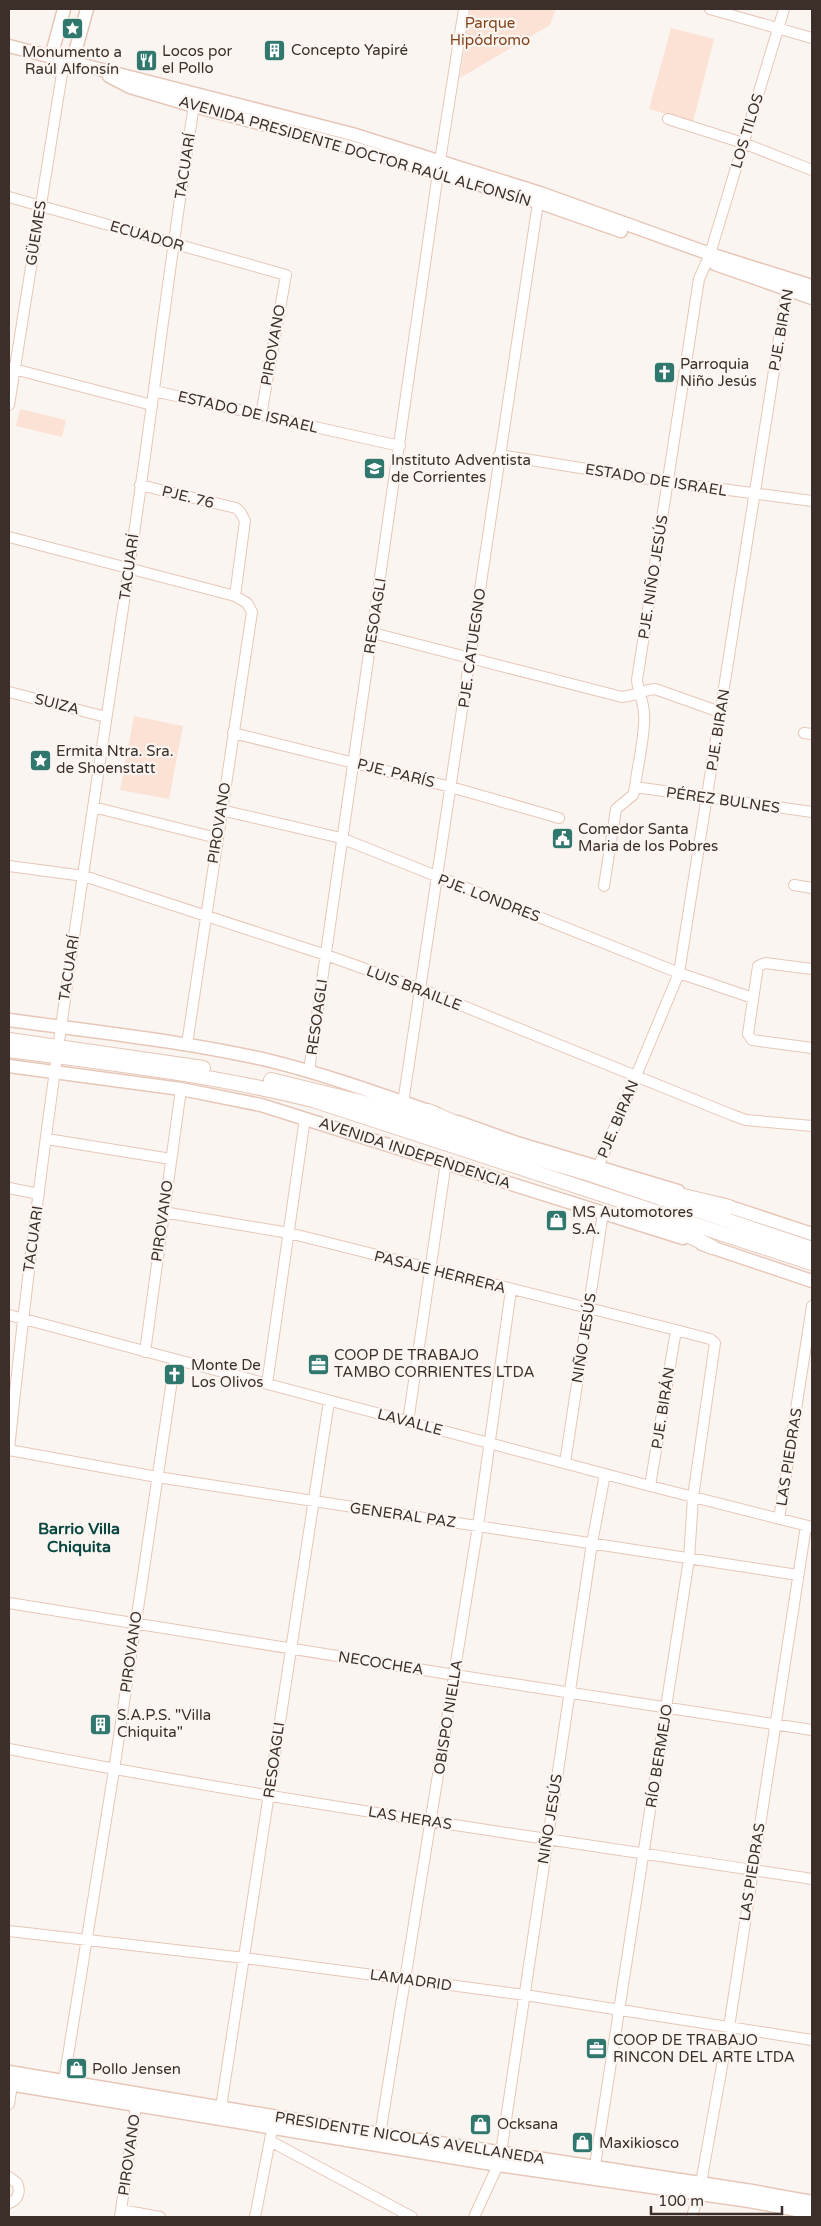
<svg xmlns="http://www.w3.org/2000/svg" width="821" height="2226" font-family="'Varela Round',sans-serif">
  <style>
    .green { fill: #fbe2d5 }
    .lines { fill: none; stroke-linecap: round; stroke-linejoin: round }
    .minor-casing { stroke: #e6c7b7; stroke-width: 12 }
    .major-casing { stroke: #e6c7b7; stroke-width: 15 }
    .highway-casing { stroke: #e6c7b7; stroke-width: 16 }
    .minor { stroke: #fff; stroke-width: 10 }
    .major { stroke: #fff; stroke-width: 12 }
    .highway { stroke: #fff; stroke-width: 14 }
    .labels { text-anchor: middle; stroke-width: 4.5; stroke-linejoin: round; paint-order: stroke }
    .park-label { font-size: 15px; fill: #83431d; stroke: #fbf5f1 }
    .poi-label { font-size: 15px; fill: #3c2f29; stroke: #fbf5f1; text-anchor: start }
    .street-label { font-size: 15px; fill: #3c2f29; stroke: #fbf5f1 }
    .neighbourhood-label { font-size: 16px; font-weight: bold; fill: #084740; stroke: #fbf5f1 }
  </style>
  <rect width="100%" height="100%" fill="#fbf5f1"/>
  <path class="green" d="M470 9H556L550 25 460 78Z
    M671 28 714 39 693 122 649 109Z
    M20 409 66 420 62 437 16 426Z
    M134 716 183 726 169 799 120 790Z"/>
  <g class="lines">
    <defs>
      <path id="minor" d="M710 9 812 38
        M668 119 743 143 812 170
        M9 197 286 275 261 415
        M10 368 152 405
        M154 391 400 446
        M9 405 64 61
        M499 455 668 482 812 501
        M140 485 236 508 241 513 245 521 235 596
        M9 537 235 596 247 603 252 612 187 1044
        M373 633 622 697C634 696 643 690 655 689L720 712
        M9 692 106 717
        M233 733 451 787 559 818
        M804 733 812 734
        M635 787 812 812
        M93 807 217 838
        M221 810 341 838 679 973 753 998
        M9 866 84 876 326 955 421 989 732 1115 746 1120 812 1126
        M794 885 812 888
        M604 886 616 809 633 795 635 787C637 768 646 732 644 714 644 702 638 692 637 680L699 279 710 254 784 9
        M812 969 765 963 758 966 748 1034 752 1040 812 1048
        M309 1071 438 173 464 9
        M403 1103 539 196
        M47 1139 171 1159
        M598 1167 679 973 788 282
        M9 1188 39 1194
        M163 1212 289 1233 676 1330 710 1339 715 1343 693 1497 689 1559 594 2172
        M9 1315 650 1486 812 1527
        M145 1352 181 1089
        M267 1384 305 1118
        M408 1422 446 1162
        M9 1450C38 1161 83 875 126 588 151 425 169 262 195 99
        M9 1450 157 1477 798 1575
        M565 1463 603 1213
        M650 1486 676 1330
        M779 1519 812 1306
        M9 1603 455 1675 812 1730
        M9 1749C275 1801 544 1838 812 1879
        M9 1931 245 1958 525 1995 812 2040
        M63 2087 114 1770 175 1360
        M9 2104 13 2079
        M220 2114 329 1401
        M270 2141 412 2217
        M379 2141 478 1526 511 1290
        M9 2177 17 2183C21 2192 18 2200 9 2203
        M121 2210 160 2217
        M120 2217 137 2099
        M255 2217 271 2135
        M474 2217 498 2165 501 2153 592 1543 605 1474
        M692 2217 701 2183 729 2027 806 1526"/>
      <path id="major" d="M9 46 352 134 540 193 710 254 812 286
        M51 57 64 9
        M72 63 87 9
        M109 76 130 87 194 106 347 146 538 202 621 231
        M715 264 812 298
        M9 1020C96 1032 185 1041 271 1061 327 1075 382 1095 437 1114
        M9 1066 181 1089 261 1105 683 1238
        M458 1122 517 1143 678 1191
        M721 1204 812 1234
        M702 1244 812 1281
        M9 2072 380 2134 752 2191 812 2202
        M9 2084 498 2165 749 2201 812 2213"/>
      <path id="highway" d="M9 1040 203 1068
        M9 1050C111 1063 213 1075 313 1100L812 1263
        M271 1080 369 1104 515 1152 590 1174 812 1249
        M428 1111 467 1128
        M667 1192 729 1207
        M646 1215 712 1247"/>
    </defs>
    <use href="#minor" class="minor-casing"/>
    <use href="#major" class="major-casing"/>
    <use href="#highway" class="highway-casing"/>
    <use href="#minor" class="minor"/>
    <use href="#major" class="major"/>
    <use href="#highway" class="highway"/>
  </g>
  <defs>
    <symbol id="sight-square" viewBox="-11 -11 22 22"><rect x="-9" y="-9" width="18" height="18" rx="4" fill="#30776e" stroke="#fbf5f1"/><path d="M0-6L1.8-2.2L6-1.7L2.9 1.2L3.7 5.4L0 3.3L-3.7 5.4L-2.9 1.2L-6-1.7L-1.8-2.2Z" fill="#fff"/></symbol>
    <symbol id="building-square" viewBox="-11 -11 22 22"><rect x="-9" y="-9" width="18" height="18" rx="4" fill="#30776e" stroke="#fbf5f1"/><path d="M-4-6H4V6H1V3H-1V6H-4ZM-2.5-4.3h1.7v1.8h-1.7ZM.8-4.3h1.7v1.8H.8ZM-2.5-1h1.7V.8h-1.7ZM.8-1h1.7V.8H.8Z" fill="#fff"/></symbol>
    <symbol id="restaurant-square" viewBox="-11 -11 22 22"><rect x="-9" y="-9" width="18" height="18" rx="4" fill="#30776e" stroke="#fbf5f1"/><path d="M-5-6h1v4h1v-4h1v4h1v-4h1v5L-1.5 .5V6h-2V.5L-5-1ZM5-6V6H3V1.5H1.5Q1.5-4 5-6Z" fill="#fff"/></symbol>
    <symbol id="church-square" viewBox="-11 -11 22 22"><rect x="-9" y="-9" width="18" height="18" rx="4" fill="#30776e" stroke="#fbf5f1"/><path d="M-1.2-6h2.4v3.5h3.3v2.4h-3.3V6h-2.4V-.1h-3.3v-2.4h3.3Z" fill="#fff"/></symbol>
    <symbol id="school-square" viewBox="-11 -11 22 22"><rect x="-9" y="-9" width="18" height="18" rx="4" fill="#30776e" stroke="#fbf5f1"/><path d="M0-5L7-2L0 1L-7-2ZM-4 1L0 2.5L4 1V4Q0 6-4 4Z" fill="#fff"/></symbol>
    <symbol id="civic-square" viewBox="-11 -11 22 22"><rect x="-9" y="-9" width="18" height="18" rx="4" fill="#30776e" stroke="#fbf5f1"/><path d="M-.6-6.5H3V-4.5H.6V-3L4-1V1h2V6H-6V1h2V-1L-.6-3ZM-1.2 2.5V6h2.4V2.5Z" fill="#fff"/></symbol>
    <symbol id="shop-square" viewBox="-11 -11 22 22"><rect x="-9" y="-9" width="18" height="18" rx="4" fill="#30776e" stroke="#fbf5f1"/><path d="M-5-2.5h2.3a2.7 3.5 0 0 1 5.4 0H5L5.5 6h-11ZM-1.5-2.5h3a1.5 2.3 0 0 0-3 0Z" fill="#fff"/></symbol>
    <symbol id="office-square" viewBox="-11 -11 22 22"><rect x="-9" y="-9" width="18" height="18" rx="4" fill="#30776e" stroke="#fbf5f1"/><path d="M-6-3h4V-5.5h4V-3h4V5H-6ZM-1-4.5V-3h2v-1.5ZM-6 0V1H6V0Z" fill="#fff"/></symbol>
  </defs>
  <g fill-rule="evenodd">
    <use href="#sight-square" x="60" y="16" width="25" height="25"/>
    <use href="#building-square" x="262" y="38" width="25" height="25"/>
    <use href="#restaurant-square" x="134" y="48" width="25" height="25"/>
    <use href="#church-square" x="652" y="360" width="25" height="25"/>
    <use href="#school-square" x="362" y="456" width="25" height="25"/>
    <use href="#sight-square" x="28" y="748" width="25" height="25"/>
    <use href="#civic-square" x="550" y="826" width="25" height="25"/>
    <use href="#shop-square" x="544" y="1208" width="25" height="25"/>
    <use href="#office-square" x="306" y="1352" width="25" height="25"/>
    <use href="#church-square" x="162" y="1362" width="25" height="25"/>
    <use href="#building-square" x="88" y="1712" width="25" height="25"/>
    <use href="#office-square" x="584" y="2036" width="25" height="25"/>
    <use href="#shop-square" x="64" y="2056" width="25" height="25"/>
    <use href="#shop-square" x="468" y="2112" width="25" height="25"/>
    <use href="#shop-square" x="570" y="2130" width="25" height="25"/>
  </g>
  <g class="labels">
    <g class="park-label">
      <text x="490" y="28">Parque<tspan x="490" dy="17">Hipódromo</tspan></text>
    </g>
    <g class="poi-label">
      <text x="291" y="55">Concepto Yapiré</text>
      <text x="162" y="56">Locos por<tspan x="162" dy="17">el Pollo</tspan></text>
      <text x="72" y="57" text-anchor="middle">Monumento a<tspan x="72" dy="17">Raúl Alfonsín</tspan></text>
      <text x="680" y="369">Parroquia<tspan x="680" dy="17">Niño Jesús</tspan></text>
      <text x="391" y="465">Instituto Adventista<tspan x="391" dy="17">de Corrientes</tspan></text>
      <text x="56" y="756">Ermita Ntra. Sra.<tspan x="56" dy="17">de Shoenstatt</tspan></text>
      <text x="578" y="834">Comedor Santa<tspan x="578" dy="17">Maria de los Pobres</tspan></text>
      <text x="572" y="1217">MS Automotores<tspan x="572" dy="17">S.A.</tspan></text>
      <text x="334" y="1360">COOP DE TRABAJO<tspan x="334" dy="17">TAMBO CORRIENTES LTDA</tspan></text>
      <text x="191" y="1370">Monte De<tspan x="191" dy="17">Los Olivos</tspan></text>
      <text x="117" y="1720">S.A.P.S. "Villa<tspan x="117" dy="17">Chiquita"</tspan></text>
      <text x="613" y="2045">COOP DE TRABAJO<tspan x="613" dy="17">RINCON DEL ARTE LTDA</tspan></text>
      <text x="92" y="2074">Pollo Jensen</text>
      <text x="497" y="2129">Ocksana</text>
      <text x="599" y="2148">Maxikiosco</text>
    </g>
    <g class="street-label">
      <text transform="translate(747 131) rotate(-73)" y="5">LOS TILOS</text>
      <text transform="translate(355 151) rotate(16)" y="5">AVENIDA PRESIDENTE DOCTOR RAÚL ALFONSÍN</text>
      <text transform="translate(185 166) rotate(-81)" y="5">TACUARÍ</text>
      <text transform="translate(36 233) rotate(-81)" y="5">GÜEMES</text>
      <text transform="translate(147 236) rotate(16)" y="5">ECUADOR</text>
      <text transform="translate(781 330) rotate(-80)" y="5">PJE. BIRAN</text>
      <text transform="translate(273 345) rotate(-80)" y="5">PIROVANO</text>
      <text transform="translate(248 412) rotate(13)" y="5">ESTADO DE ISRAEL</text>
      <text transform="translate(656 480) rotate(9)" y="5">ESTADO DE ISRAEL</text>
      <text transform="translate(188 497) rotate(14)" y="5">PJE. 76</text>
      <text transform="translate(129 567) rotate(-82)" y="5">TACUARÍ</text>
      <text transform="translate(653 577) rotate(-81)" y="5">PJE. NIÑO JESÚS</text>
      <text transform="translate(375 616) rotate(-81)" y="5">RESOAGLI</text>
      <text transform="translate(472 648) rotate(-82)" y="5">PJE. CATUEGNO</text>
      <text transform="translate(57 704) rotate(14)" y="5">SUIZA</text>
      <text transform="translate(718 730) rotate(-81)" y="5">PJE. BIRAN</text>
      <text transform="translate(396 773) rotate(14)" y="5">PJE. PARÍS</text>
      <text transform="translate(723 800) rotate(8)" y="5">PÉREZ BULNES</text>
      <text transform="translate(219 823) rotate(-81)" y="5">PIROVANO</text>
      <text transform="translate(489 898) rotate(21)" y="5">PJE. LONDRES</text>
      <text transform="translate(69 968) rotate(-81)" y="5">TACUARÍ</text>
      <text transform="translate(414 988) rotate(21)" y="5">LUIS BRAILLE</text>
      <text transform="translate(317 1017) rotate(-82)" y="5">RESOAGLI</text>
      <text transform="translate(618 1119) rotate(-67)" y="5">PJE. BIRAN</text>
      <text transform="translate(415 1153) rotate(18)" y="5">AVENIDA INDEPENDENCIA</text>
      <text transform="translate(162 1221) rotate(-82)" y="5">PIROVANO</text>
      <text transform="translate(33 1239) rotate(-82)" y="5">TACUARI</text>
      <text transform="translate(440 1272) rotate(14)" y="5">PASAJE HERRERA</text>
      <text transform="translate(584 1338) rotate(-81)" y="5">NIÑO JESÚS</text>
      <text transform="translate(663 1408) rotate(-81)" y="5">PJE. BIRÁN</text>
      <text transform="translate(410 1422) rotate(15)" y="5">LAVALLE</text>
      <text transform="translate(789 1457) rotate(-81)" y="5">LAS PIEDRAS</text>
      <text transform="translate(403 1515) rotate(8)" y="5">GENERAL PAZ</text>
      <text transform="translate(131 1652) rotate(-82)" y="5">PIROVANO</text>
      <text transform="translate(381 1663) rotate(9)" y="5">NECOCHEA</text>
      <text transform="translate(448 1717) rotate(-81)" y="5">OBISPO NIELLA</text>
      <text transform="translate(659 1756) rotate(-81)" y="5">RÍO BERMEJO</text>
      <text transform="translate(274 1760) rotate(-82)" y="5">RESOAGLI</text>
      <text transform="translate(410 1818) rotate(9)" y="5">LAS HERAS</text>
      <text transform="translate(550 1819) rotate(-81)" y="5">NIÑO JESÚS</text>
      <text transform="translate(752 1872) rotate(-81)" y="5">LAS PIEDRAS</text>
      <text transform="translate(411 1980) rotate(8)" y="5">LAMADRID</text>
      <text transform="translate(410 2138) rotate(9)" y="5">PRESIDENTE NICOLÁS AVELLANEDA</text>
      <text transform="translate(129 2155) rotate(-82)" y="5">PIROVANO</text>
    </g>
    <g class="neighbourhood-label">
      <text x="79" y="1534">Barrio Villa<tspan x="79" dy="18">Chiquita</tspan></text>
    </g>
  </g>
  <rect width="821" height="2226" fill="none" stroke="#3c2f29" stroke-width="20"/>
  <path d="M651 2206v8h131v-8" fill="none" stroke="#3c2f29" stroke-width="2.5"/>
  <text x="658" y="2206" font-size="15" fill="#3c2f29" stroke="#fbf5f1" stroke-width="4" paint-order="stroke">100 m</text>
</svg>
